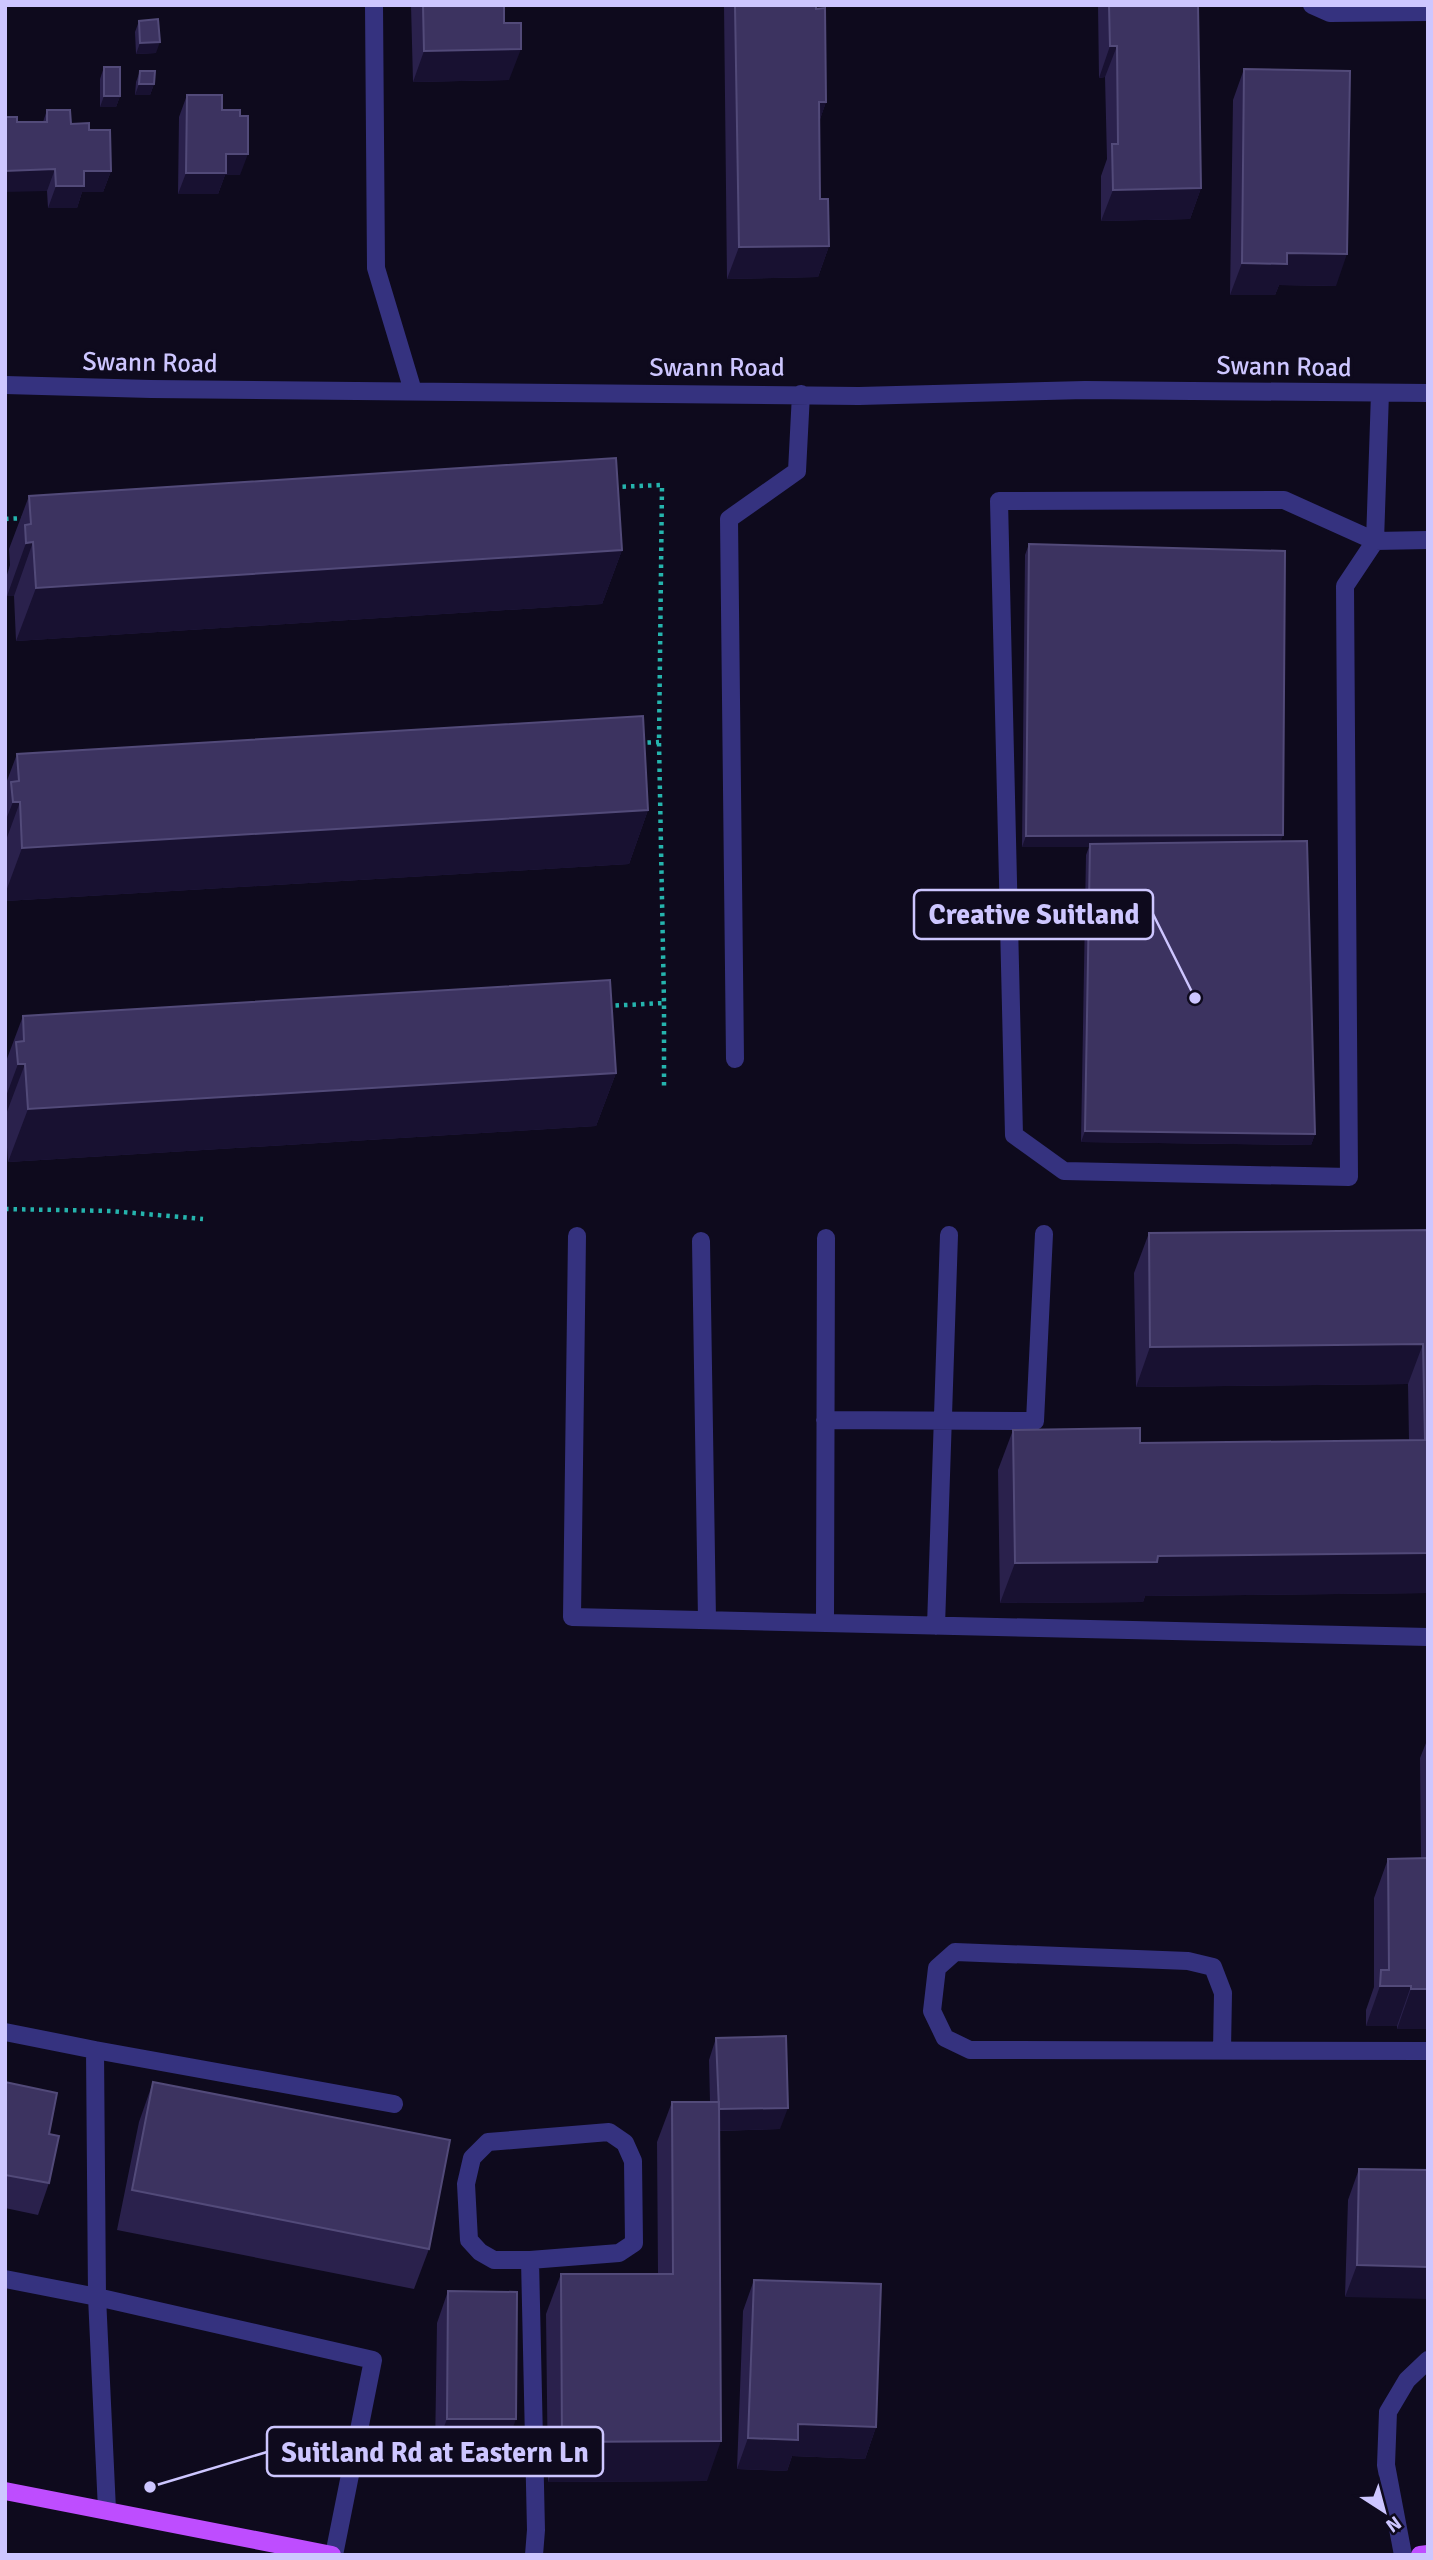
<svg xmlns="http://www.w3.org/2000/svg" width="1433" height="2560" font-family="Signika,sans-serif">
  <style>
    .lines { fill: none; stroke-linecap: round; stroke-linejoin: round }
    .path { stroke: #25b4ad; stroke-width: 4.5; stroke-dasharray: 3.5 5; stroke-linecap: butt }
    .minor { stroke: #35327f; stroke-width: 18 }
    .major { stroke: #be4dff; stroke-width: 18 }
    .wall { fill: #2a214c }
    .shaded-wall { fill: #181131 }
    .building { fill: #3c3360; stroke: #524a79; stroke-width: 2 }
    .labels { text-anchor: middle; stroke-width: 7; stroke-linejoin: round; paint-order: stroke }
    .street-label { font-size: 26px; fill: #cdc6ff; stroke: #0e0a1d }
    .leader { fill: none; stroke: #cdc6ff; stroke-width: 2.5 }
    .callout-dot { fill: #cdc6ff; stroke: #0e0a1d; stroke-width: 2.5 }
    .callout { fill: #0e0a1d; stroke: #cdc6ff; stroke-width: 2.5 }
    .callout-label { font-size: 28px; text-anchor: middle; font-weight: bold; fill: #cdc6ff }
  </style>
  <rect width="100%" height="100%" fill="#0e0a1d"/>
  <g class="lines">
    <path class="path" d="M614 487 662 485 659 742 664 1003
      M5 519 25 518
      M639 743 659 742
      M607 1006 664 1003V1087
      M5 1209 111 1211 203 1219"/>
    <path class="minor" d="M374 5 376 268 413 391
      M1312 5 1330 13 1428 12
      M5 385 151 389 859 396 1085 390 1428 393
      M1380 393 1375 541 1345 586 1349 1177 1064 1171 1014 1135 999 501 1284 500 1375 541 1428 540
      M735 1059 729 519 797 471 801 394
      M577 1236 572 1617 1428 1637
      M701 1241 707 1620
      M825 1420 1035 1421 1044 1234
      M825 1623 826 1238
      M936 1626 949 1235
      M5 2032 95 2050
      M1222 2050 1223 1993 1213 1967 1188 1961 955 1952 937 1968 932 2011 945 2038 970 2050 1428 2051
      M609 2132 625 2143 633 2161 634 2243 619 2253 530 2260H494L480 2252 469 2240 466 2184 472 2158 488 2142Z
      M530 2260 536 2530 534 2555
      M5 2279 97 2297 373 2360 334 2555
      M107 2510 97 2297 95 2050 394 2104
      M1403 2555 1386 2465 1388 2412 1407 2380 1428 2360"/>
    <path class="major" d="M5 2491 332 2555
      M1420 2555 1428 2554"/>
  </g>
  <path class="wall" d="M411 5H504V23L509 80 413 82Z
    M724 5H816L826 102 819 122 820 199 829 246 818 277 727 279Z
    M1098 5H1198L1201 188 1190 219 1101 221V176L1107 159 1105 77 1099 78Z
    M139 21 156 53 136 54 135 32Z
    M104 67 120 96 116 107H100V79Z
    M1244 69 1336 286 1279 285 1275 295H1230L1233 100Z
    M140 71 154 84 150 95H135L136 82Z
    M187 95 222 110 240 175H225L218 194H178L179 117Z
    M47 110 71 124 89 130 111 171 103 192H82L77 208H48L47 191 17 122H43Z
    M29 496 622 550 602 604 16 641 14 596H7L6 578 10 565 9 549Z
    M1029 544 1283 835 1280 841 1315 1134 1311 1145 1081 1142 1086 855 1089 847H1022L1025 555Z
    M17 754 648 810 629 864 5 901V786Z
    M23 1016 616 1073 596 1126 8 1162 5 1119V1064Z
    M1428 1230V1593L1145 1596 1143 1602 1000 1603 998 1470 1013 1430 1140 1443 1409 1440 1408 1384 1136 1387 1134 1273 1149 1233Z
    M1428 1738V2029H1397V2026H1366V2010L1374 1987V1898L1388 1859 1421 1858 1420 1758Z
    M716 2038 780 2129 719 2131 707 2481 548 2482 546 2314 561 2274H658L657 2142 672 2102H710L709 2060Z
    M5 2082 49 2134V2183L38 2215 5 2208Z
    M153 2082 429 2249 414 2289 117 2230 139 2122Z
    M1359 2169 1428 2170 1345 2297 1348 2200Z
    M754 2280 876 2427 865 2459 792 2456 787 2471 737 2469 743 2311Z
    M448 2291 505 2450H435L437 2323Z"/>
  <path class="shaded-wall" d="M160 42 156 53 136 54 140 43Z
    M1110 46H1117L1105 77 1099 78Z
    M521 49 509 80 413 82 424 51Z
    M139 84H154L150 95H135Z
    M104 96H120L116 107H100Z
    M819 102H826L815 133Z
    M226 154H248L240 175H225L218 194H178L186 173Z
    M55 169 47 191 5 192V171Z
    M84 171H111L103 192H82L77 208H48L56 186Z
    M1201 188 1190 219 1101 221 1113 190Z
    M829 246 818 277 727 279 739 247Z
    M1287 253 1347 254 1336 286 1279 285 1275 295H1230L1242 263Z
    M33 542 14 596H7L26 543Z
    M622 550 602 604 16 641 36 588Z
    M13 802H20L5 843V822Z
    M648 810 629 864 5 901V894L22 848Z
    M1283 835 1279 846 1090 844 1089 847H1022L1026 836Z
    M18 1064H25L5 1117V1099Z
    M616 1073 596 1126 8 1162 28 1109Z
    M1085 1131 1315 1134 1311 1145 1081 1142Z
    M1423 1344 1408 1384 1136 1387 1150 1347Z
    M1428 1553V1593L1145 1596 1143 1602 1000 1603 1015 1563 1158 1556Z
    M1380 1986H1411L1397 2026H1366Z
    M1411 1989H1428V2029H1397Z
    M788 2108 780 2129 711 2131 718 2109Z
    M1357 2265 1428 2267V2299L1345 2297Z
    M447 2419H516L505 2450H435Z
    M798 2424 876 2427 865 2459 792 2456 787 2471 737 2469 748 2438Z
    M721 2441 707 2481 548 2482 562 2442Z"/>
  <path class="building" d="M423 5H504V23H521V49L424 51Z
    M735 5H816V9L825 8 826 102H819L820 199H828L829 246 739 247Z
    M1109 5H1198L1201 188 1113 190 1112 144H1118L1117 46H1110Z
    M158 19 160 42 140 43 139 21Z
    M104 67H120V96H104Z
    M1244 69 1350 71 1347 254 1287 253V264L1242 263Z
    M140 71H155L154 84H139Z
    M187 95H222V110H240V116H248V154H226V173H186Z
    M47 110H70L71 124 89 123V130H110L111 171H84V186H56L55 169 5 171V117H17V122H47Z
    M616 458 622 550 36 588 33 542 26 543 25 525 31 524 29 496Z
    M1029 544 1285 551 1283 835 1026 836Z
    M643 716 648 810 22 848 20 802H13L11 782 19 781 17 754Z
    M1307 841 1315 1134 1085 1131 1090 844Z
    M610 980 616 1073 28 1109 25 1064H18L16 1042 24 1041 23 1016Z
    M1428 1230V1553L1158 1556 1157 1562 1015 1563 1013 1430 1140 1428V1443L1425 1440 1423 1344 1150 1347 1149 1233Z
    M1428 1858V1989H1411V1986H1380L1381 1970H1389L1388 1859Z
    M786 2036 788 2108 719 2109 716 2038Z
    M5 2082 57 2093 49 2134 59 2136 49 2183 5 2175Z
    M153 2082 450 2140 429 2249 132 2190Z
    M672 2102H719L721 2441 562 2442 561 2274H673Z
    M1359 2169 1428 2170V2267L1357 2265Z
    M754 2280 881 2284 876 2427 798 2424V2440L748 2438Z
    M448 2291 517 2292 516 2419H447Z"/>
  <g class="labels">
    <g class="street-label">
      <text transform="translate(150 362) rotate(1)" y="9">Swann Road</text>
      <text transform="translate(1284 366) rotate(1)" y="9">Swann Road</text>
      <text x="717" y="376">Swann Road</text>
    </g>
  </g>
  <path class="leader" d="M1195 998L1153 914M150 2487L267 2452"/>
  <g class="callout-dot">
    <circle cx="1195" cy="998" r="7"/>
    <circle cx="150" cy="2487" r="7"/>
  </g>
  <g class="callout">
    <rect x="914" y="890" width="239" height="49" rx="7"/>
    <rect x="267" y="2427" width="336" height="49" rx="7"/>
  </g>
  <g class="callout-label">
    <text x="1034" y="924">Creative Suitland</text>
    <text x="435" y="2462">Suitland Rd at Eastern Ln</text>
  </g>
  <rect width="1433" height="2560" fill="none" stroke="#cdc6ff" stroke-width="14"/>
  <g transform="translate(1384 2511) rotate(144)" stroke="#0e0a1d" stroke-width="5" paint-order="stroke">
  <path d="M0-5L12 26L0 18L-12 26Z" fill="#cdc6ff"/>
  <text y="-10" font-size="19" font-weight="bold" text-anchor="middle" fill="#cdc6ff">N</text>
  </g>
</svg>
